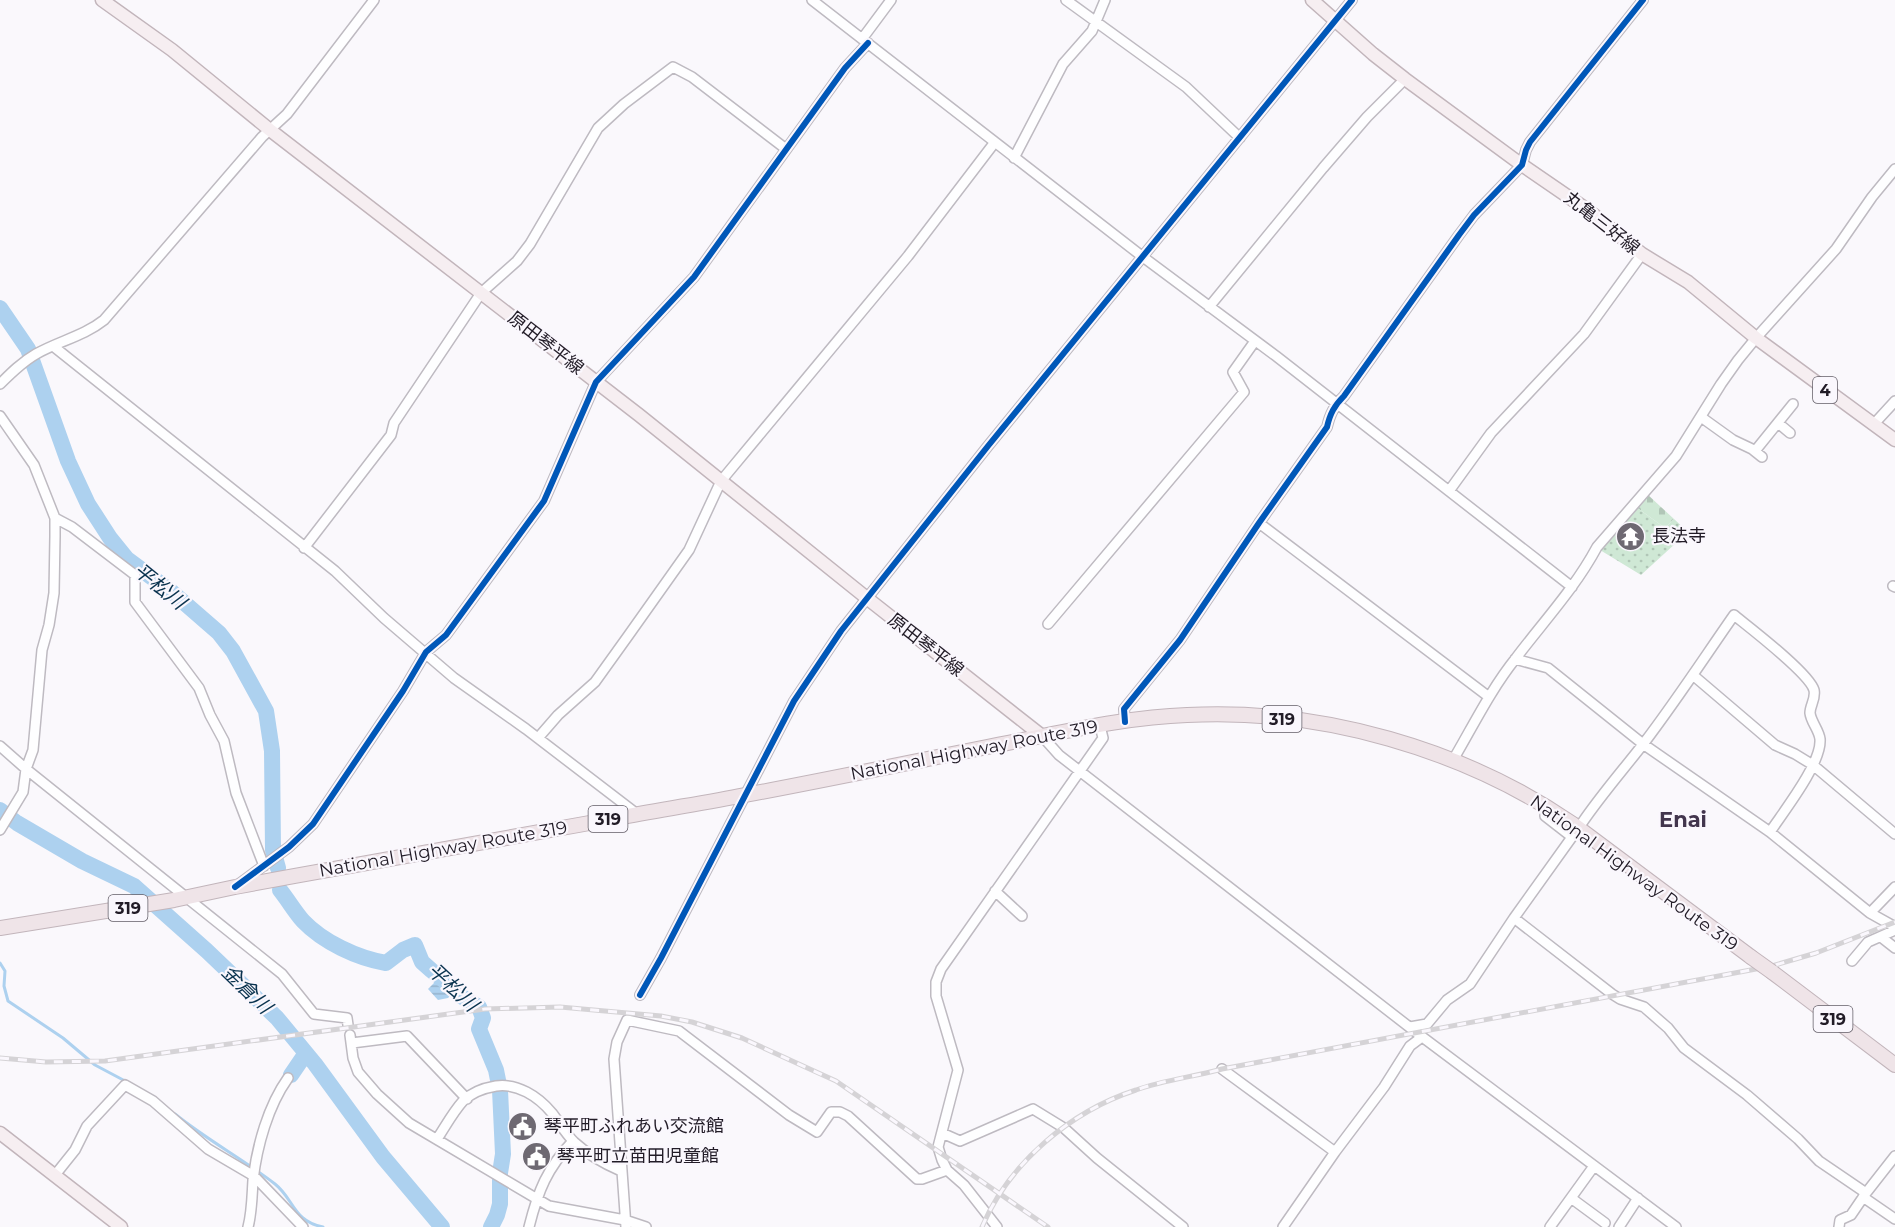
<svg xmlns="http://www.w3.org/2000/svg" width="1895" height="1227" font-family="Montserrat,'Noto Sans JP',sans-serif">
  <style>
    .cemetery { fill: url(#cemetery-stones) }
    .park { fill: url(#park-dots) }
    .water { fill: url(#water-rules) }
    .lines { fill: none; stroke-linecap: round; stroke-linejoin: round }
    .stream { stroke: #add1ef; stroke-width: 3 }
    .river { stroke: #add1ef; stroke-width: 16 }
    .minor-casing { stroke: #bebac1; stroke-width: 12 }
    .major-casing { stroke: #c2b5bb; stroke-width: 15 }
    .highway-casing { stroke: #c2b5bb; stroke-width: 16 }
    .minor { stroke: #fefeff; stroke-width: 9 }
    .major { stroke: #f6eef1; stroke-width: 12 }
    .highway { stroke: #efe4e8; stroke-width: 14 }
    .rail-casing { stroke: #d5d3d6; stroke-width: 5 }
    .rail { stroke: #faf7fd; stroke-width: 3; stroke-dasharray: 9; stroke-linecap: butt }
    .highway-bridge-casing { stroke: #c2b5bb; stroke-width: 16; stroke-linecap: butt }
    .highway-bridge { stroke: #efe4e8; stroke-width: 14 }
    .cycleway-casing { stroke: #faf7fd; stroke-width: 10 }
    .cycleway { stroke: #0057b8; stroke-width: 6 }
    .labels { text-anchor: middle; stroke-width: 4.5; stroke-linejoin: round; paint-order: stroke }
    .shield { fill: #faf7fd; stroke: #635e67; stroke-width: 1.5 }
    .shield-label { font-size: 16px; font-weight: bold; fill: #221c27 }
    .street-label { font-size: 18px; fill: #221c27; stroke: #faf7fd }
    .poi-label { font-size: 18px; fill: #221c27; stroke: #faf7fd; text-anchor: start }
    .water-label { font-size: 20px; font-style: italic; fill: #0a334f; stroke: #faf7fd }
    .quarter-label { font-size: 21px; font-weight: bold; fill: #42354d; stroke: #faf7fd }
  </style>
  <defs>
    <pattern id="cemetery-stones" width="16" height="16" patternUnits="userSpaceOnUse" patternTransform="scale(1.5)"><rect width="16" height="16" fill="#cfe8d5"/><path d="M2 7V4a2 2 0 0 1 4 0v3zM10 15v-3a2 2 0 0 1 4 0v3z" fill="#b1c6b7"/></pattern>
    <pattern id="park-dots" width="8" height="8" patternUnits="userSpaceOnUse" patternTransform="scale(1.5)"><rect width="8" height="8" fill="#cfe8d5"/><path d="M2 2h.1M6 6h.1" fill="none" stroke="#b1c6b7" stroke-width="1.8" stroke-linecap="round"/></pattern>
    <pattern id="water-rules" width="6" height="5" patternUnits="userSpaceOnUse" patternTransform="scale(1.5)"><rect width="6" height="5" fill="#add1ef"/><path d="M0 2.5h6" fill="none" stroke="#95b3cd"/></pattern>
  </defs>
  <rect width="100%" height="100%" fill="#faf8fc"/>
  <path class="cemetery" d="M1647 494 1674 519 1665 528 1636 507Z"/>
  <path class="park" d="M1636 507 1665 528 1674 519 1688 532 1641 575 1600 550Z"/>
  <path class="water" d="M436 981 451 995 448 998 438 1000 428 989Z"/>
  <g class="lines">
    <path class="stream" d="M0 963 5 971 4 986 8 1001 63 1038 95 1065 127 1082
      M175 1114C207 1140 243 1159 275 1184 294 1199 293 1221 323 1227"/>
    <path class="river" d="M0 308 28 349 68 461 88 504 110 538 127 559 173 593 219 633 233 651 266 711 272 751 273 850 278 868
      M0 810 17 823 82 861 134 886 207 951 277 1018 315 1064 383 1157 442 1227
      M280 890C288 900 295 912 303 921 323 942 357 958 386 963L403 950 415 945 422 962 431 970 451 986 459 995 479 1007 483 1018 479 1029 496 1070 500 1090 503 1154 500 1173V1204L497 1215 491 1227
      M291 1075 306 1053"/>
    <defs>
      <path id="minor" d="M812 0 1143 257 1276 356 1572 587
        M1066 0 1186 87 1240 138
        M862 39 891 0
        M1014 158 1063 64 1092 31 1105 0
        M1209 307 1323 168 1367 117 1405 79
        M53 346 335 571 384 618 454 678 526 729 637 814
        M0 384C11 373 22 362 36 354 59 341 84 336 104 320L262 137 287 114 374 0
        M0 416 34 465 55 518V536L54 593 49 625 42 650 33 750 26 769 23 792 0 830
        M1701 417 1733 440 1752 449 1762 457
        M1778 423 1790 433
        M1873 425 1895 401
        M1755 451 1793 404
        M1449 491 1491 433 1584 334 1642 254
        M55 518 72 527 135 575V602L199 688 210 715 224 741 236 793 264 866
        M1259 523 1489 697
        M304 548 391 435 394 423 481 293 517 261 530 244 598 128 624 104 673 67 692 77 786 149
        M1893 586 1895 587
        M1048 624 1244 392 1233 372 1255 341
        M1515 659 1548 668 1643 744 1770 832 1870 913 1895 927
        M1694 676 1775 745 1795 754 1813 765 1895 834
        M1125 722 1124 709 1180 640 1259 523 1327 427C1330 414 1334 406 1344 396L1459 235 1474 215 1522 165 1526 150 1530 142 1643 0
        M1042 736 1059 755 1417 1033 1676 1227
        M538 738 558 715 595 682 628 636 689 550 721 481 908 256 995 142
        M0 746 26 769 282 974 314 1014 347 1018 348 1025
        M1453 760C1473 726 1491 689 1516 658 1544 621 1575 588 1597 547L1676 456 1721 384 1738 360 1756 338 1836 249 1872 197 1895 169
        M1582 823C1601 795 1623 770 1644 743 1676 701 1704 658 1734 615 1750 628 1809 673 1814 690 1816 699 1810 705 1810 713 1811 722 1819 730 1820 739 1822 763 1784 811 1770 832
        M239 884 289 847 313 824 403 691 426 652 446 635 544 501 596 382 694 277 845 68 868 43
        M995 891 1022 916
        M1870 913 1895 887
        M1514 918 1572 837 1545 816 1547 806
        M1881 937 1895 948
        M1852 961 1868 942 1895 930
        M640 995 661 958 794 701 841 631 988 446 1352 0
        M1410 1027 1427 1024 1447 1000 1470 984 1514 918 1612 994 1620 999 1644 1007 1668 1028 1684 1048 1747 1095 1798 1139 1819 1161 1866 1193 1895 1156
        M350 1035 353 1058 358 1072 377 1094 409 1123 549 1206 625 1220 646 1227
        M352 1043 407 1036 467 1099
        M1222 1069 1335 1152
        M942 1133 960 1141 1033 1109 1064 1128 1097 1158 1183 1227
        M437 1139C445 1127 453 1112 463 1101 471 1093 484 1088 496 1086 517 1083 538 1096 552 1113 559 1122 565 1133 574 1142 588 1155 603 1163 621 1171
        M55 1175 75 1150 87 1126 125 1085 153 1101 208 1149 254 1176 303 1227
        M1863 1197 1895 1219
        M1571 1198 1605 1223
        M248 1227C252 1212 252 1196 253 1180 257 1146 268 1106 288 1078
        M529 1227C538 1191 547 1168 573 1141
        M626 1227 614 1059 617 1042 627 1020 679 1031 789 1115 817 1132 831 1112H840L848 1116 917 1179H922L947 1170
        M997 1227 964 1185 947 1170 942 1160 938 1147 958 1070 936 996V982L941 969 1103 738 1100 726
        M1283 1227 1335 1152 1384 1087 1410 1046 1422 1037
        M1550 1227 1594 1166
        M1619 1227 1638 1198
        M1839 1227 1840 1220 1851 1215 1866 1193"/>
      <path id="major" d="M102 0 172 50 270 130 639 415 868 599 1042 736
        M1312 0 1373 54 1405 79 1522 165 1589 211 1642 254 1688 282 1756 338 1895 440
        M0 1133 121 1227"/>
      <path id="highway" d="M0 928 174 900 235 887C364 863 493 840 623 817 664 809 705 803 745 795 836 778 926 759 1017 741 1073 730 1130 717 1187 715 1321 708 1463 749 1573 824L1751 957
        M1772 972 1895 1065"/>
    </defs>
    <use href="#minor" class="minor-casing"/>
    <use href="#major" class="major-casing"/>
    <use href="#highway" class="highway-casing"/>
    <use href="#minor" class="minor"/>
    <use href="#major" class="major"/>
    <use href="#highway" class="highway"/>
    <defs>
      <path id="rail" d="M0 1058 46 1062 105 1061 485 1009 560 1007 661 1016 692 1022 742 1038 836 1081 1048 1227
        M982 1227C1009 1163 1071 1111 1136 1090 1164 1080 1193 1077 1222 1069L1772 966 1816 953 1895 922"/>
    </defs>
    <use href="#rail" class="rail-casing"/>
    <use href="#rail" class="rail"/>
    <defs>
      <path id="highway-bridge" d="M1751 957 1772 972"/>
    </defs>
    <use href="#highway-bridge" class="highway-bridge-casing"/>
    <use href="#highway-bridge" class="highway-bridge"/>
    <defs>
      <path id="cycleway" d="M1125 722 1124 709 1180 640 1259 523 1327 427C1330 414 1334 406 1344 396L1459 235 1474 215 1522 165 1526 150 1530 142 1643 0
        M235 887 289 847 313 824 403 691 426 652 446 635 544 501 596 382 694 277 845 68 868 43
        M640 995 661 958 794 701 841 631 988 446 1352 0"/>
    </defs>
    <use href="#cycleway" class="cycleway-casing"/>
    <use href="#cycleway" class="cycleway"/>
  </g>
  <defs>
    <symbol id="temple-disc" viewBox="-11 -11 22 22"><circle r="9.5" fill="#6e6972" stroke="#faf7fd"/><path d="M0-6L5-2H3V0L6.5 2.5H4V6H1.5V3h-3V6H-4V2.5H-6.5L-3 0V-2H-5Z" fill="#fff"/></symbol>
    <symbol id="civic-disc" viewBox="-11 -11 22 22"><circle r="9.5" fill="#6e6972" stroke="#faf7fd"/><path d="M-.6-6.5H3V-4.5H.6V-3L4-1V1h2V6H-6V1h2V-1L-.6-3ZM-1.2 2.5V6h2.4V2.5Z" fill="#fff"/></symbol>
  </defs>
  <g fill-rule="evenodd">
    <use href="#temple-disc" x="1614" y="520" width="33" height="33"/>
    <use href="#civic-disc" x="506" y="1110" width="33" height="33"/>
    <use href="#civic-disc" x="520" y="1140" width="33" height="33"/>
  </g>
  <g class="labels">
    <g class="shield">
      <rect x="1813" y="377" width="24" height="26" rx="4.5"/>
      <rect x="1262.5" y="706" width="39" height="26" rx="4.5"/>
      <rect x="588.5" y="806" width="39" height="26" rx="4.5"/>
      <rect x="108.5" y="895" width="39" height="26" rx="4.5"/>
      <rect x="1813.5" y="1006" width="39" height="26" rx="4.5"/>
    </g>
    <g class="shield-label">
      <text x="1825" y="396">4</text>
      <text x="1282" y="725">319</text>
      <text x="608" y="825">319</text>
      <text x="128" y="914">319</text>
      <text x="1833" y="1025">319</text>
    </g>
    <g class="street-label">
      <text transform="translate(1602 223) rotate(38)" y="6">丸亀三好線</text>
      <text transform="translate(546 343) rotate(38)" y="6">原田琴平線</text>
      <text transform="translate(926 645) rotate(38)" y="6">原田琴平線</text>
      <text transform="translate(974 750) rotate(-11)" y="6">National Highway Route 319</text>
      <text transform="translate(443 849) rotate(-10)" y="6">National Highway Route 319</text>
      <text transform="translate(1634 873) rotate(36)" y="6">National Highway Route 319</text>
    </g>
    <g class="poi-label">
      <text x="1652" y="542">長法寺</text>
      <text x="544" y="1132">琴平町ふれあい交流館</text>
      <text x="557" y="1162">琴平町立苗田児童館</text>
    </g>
    <g class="water-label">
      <text transform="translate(160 586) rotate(39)" y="7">平松川</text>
      <text transform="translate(453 987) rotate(43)" y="7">平松川</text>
      <text transform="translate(247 989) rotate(44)" y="7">金倉川</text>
    </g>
    <g class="quarter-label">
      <text x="1683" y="827">Enai</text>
    </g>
  </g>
</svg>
